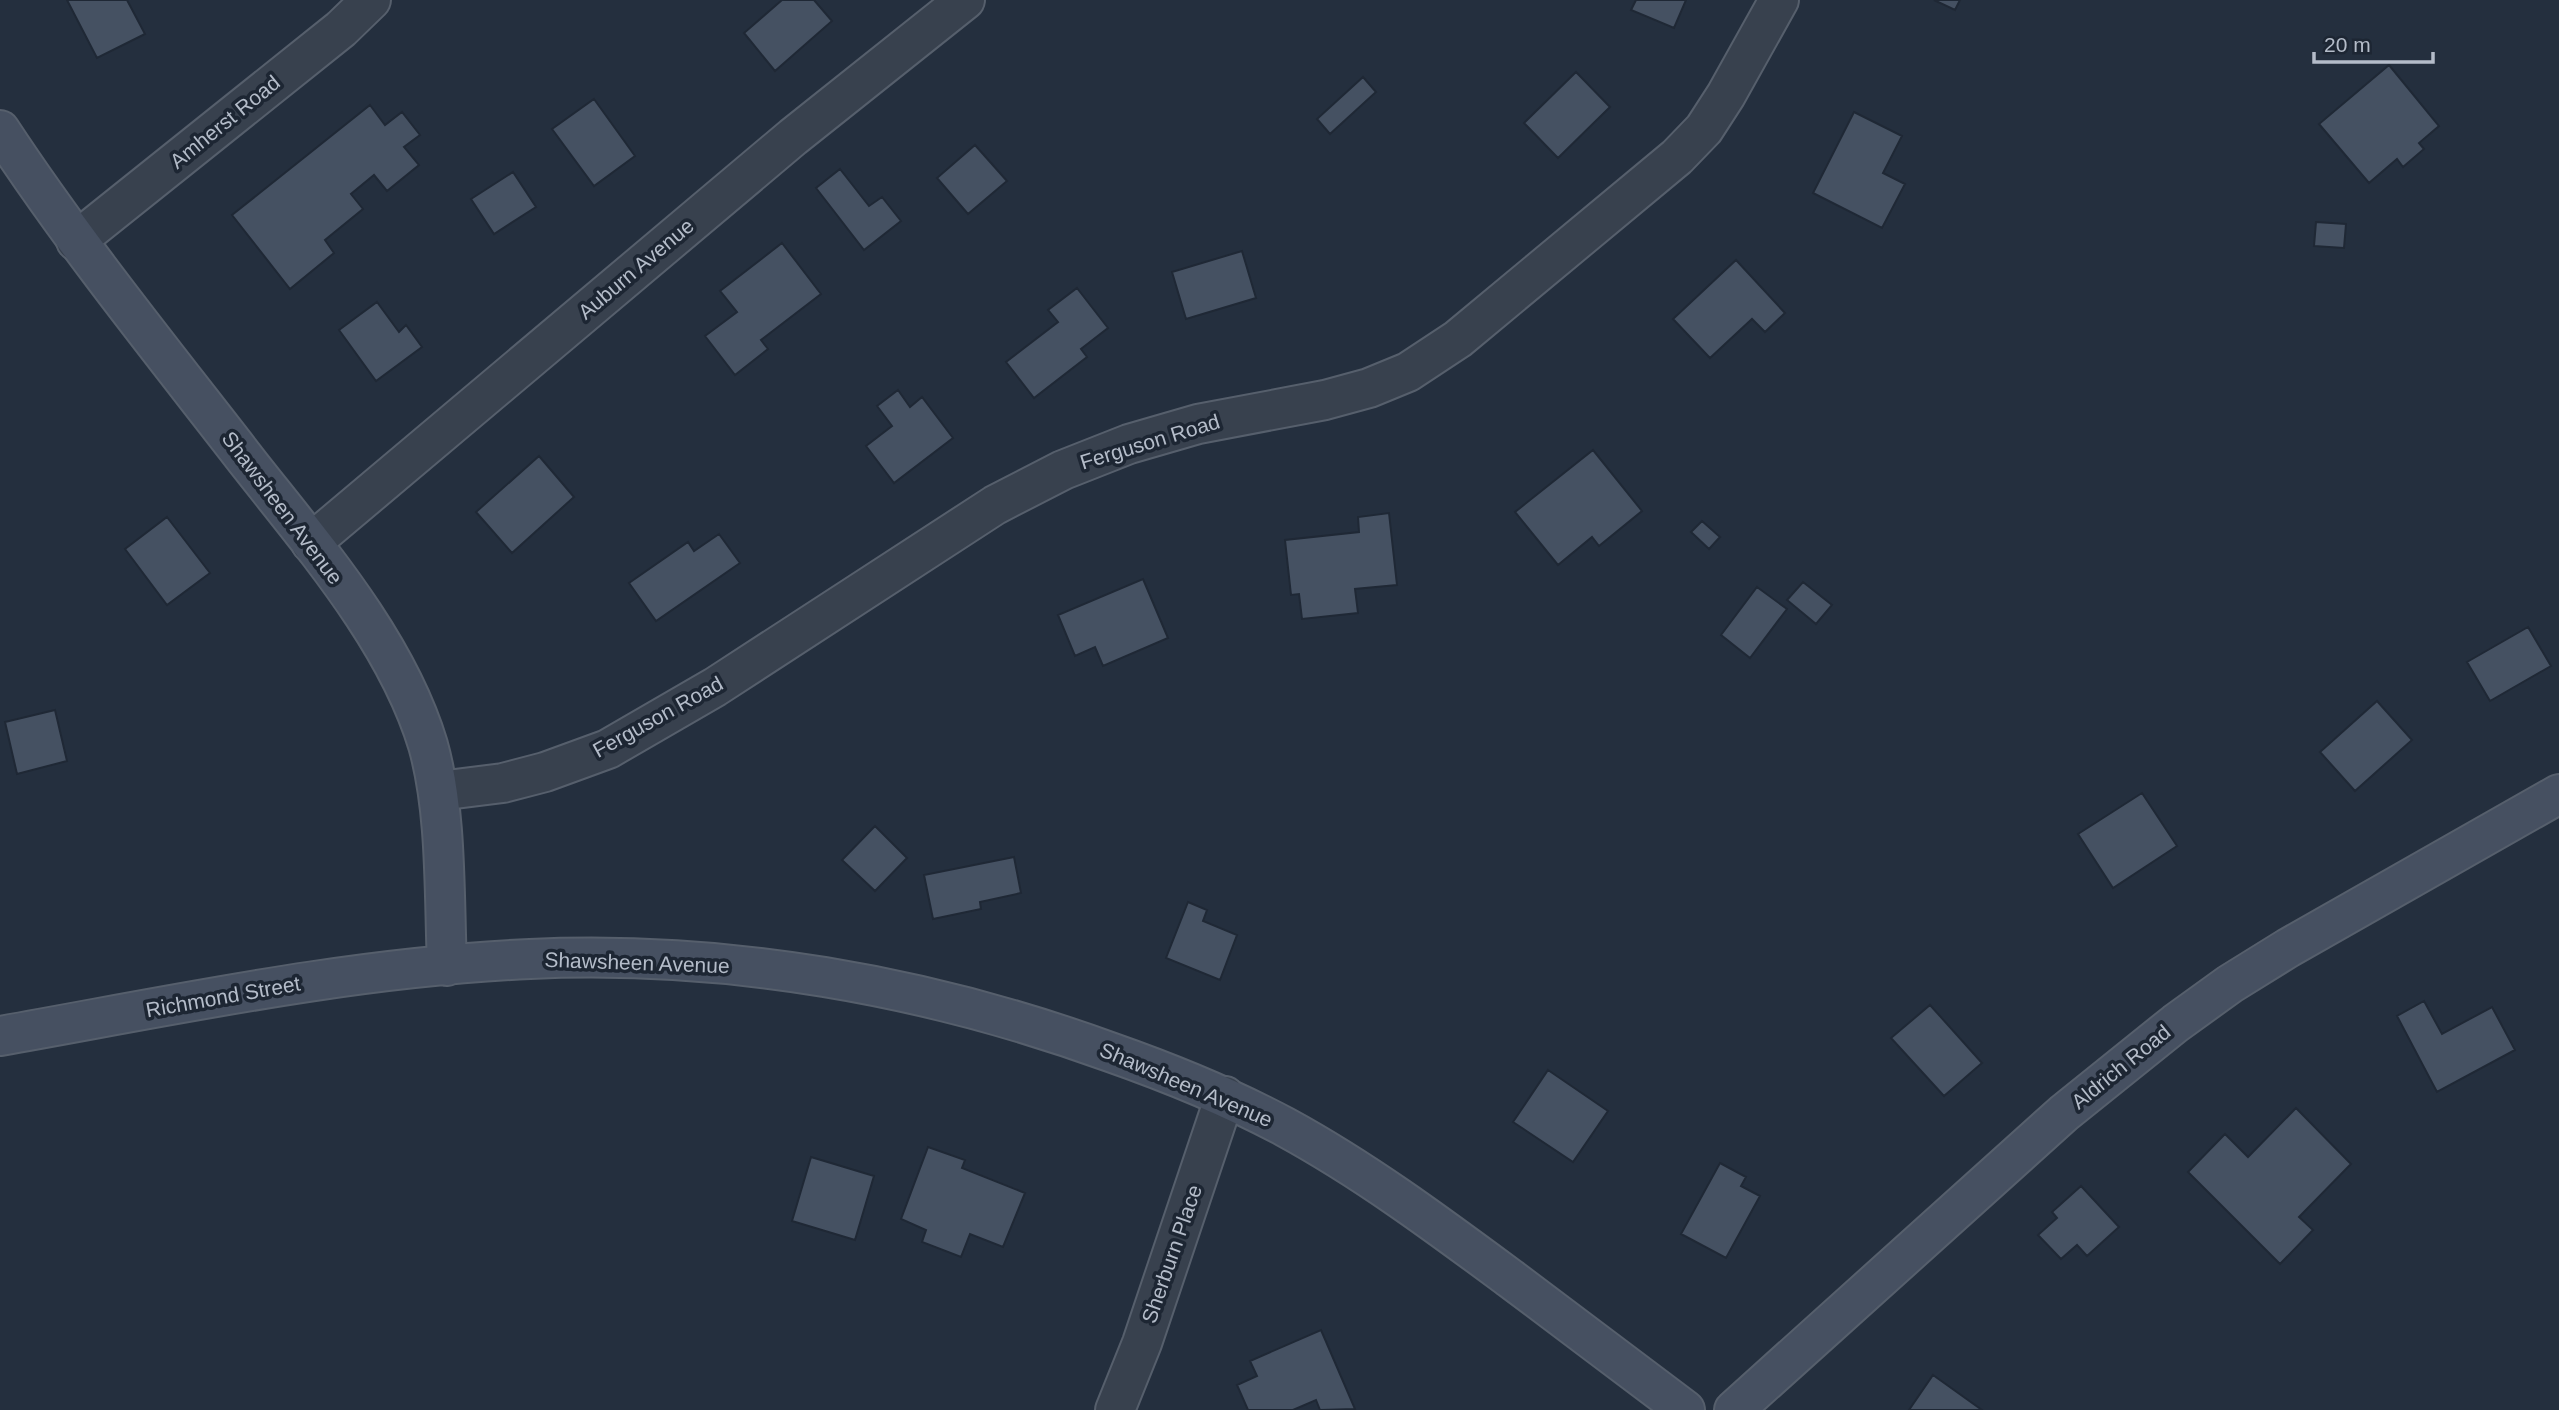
<svg xmlns="http://www.w3.org/2000/svg" width="2559" height="1410" font-family="Arial,sans-serif">
  <style>
    .building { fill: #455162; stroke: #1f2835; stroke-width: 2 }
    .lines { fill: none; stroke-linecap: round; stroke-linejoin: round }
    .street-casing { stroke: #565f6c; stroke-width: 42 }
    .secondary-casing { stroke: #565f6c; stroke-width: 42 }
    .street { stroke: #38414e; stroke-width: 38 }
    .secondary { stroke: #465061; stroke-width: 38 }
    .labels { text-anchor: middle; stroke-width: 7; stroke-linejoin: round; paint-order: stroke }
    .street-label { font-size: 21px; fill: #b4bcc9; stroke: #1d2633 }
  </style>
  <rect width="100%" height="100%" fill="#242f3e"/>
  <path class="building" d="M67 0H127L145 34 97 58Z
    M782 0H814L832 21 775 71 744 33Z
    M1636 0H1686L1674 28 1631 10Z
    M1934 0H1960L1955 10Z
    M2389 65 2439 126 2419 143 2424 149 2403 167 2397 159 2369 183 2319 124Z
    M1576 72 1610 107 1558 158 1524 123Z
    M1363 77 1376 92 1330 134 1317 119Z
    M594 99 635 156 594 186 552 129Z
    M370 105 385 125 402 112 420 135 404 147 419 165 387 191 374 175 351 194 363 209 325 240 334 253 290 289 232 215Z
    M1854 112 1902 136 1883 173 1905 184 1882 228 1813 193Z
    M975 145 1007 181 968 214 937 178Z
    M840 169 869 206 882 197 901 221 864 250 816 188Z
    M513 172 536 207 494 234 471 199Z
    M2316 222 2346 224 2344 248 2314 246Z
    M782 243 821 294 761 340 768 349 735 375 705 336 737 312 720 291Z
    M1242 251 1256 298 1186 319 1172 272Z
    M1736 260 1785 313 1765 332 1752 319 1710 358 1673 319Z
    M1077 288 1108 328 1081 349 1087 357 1034 398 1006 362 1058 322 1048 310Z
    M377 302 399 332 406 325 422 347 376 381 339 330Z
    M898 390 910 407 922 397 953 438 894 483 866 446 892 426 877 406Z
    M1593 450 1642 511 1599 546 1592 537 1558 565 1515 512Z
    M539 456 574 497 512 553 476 512Z
    M1389 513 1397 585 1355 589 1358 613 1302 619 1299 594 1291 595 1285 540 1359 532 1358 517Z
    M167 517 210 573 167 605 125 549Z
    M1702 521 1720 537 1709 549 1691 532Z
    M719 534 740 563 656 621 629 583 688 542 694 551Z
    M1143 579 1168 638 1103 666 1095 647 1075 656 1058 615Z
    M1803 582 1832 605 1816 624 1787 600Z
    M1757 587 1787 609 1750 658 1721 635Z
    M2528 627 2551 666 2490 701 2467 662Z
    M2377 701 2412 740 2355 791 2320 752Z
    M55 710 67 761 17 774 5 722Z
    M2142 793 2177 846 2113 888 2078 834Z
    M875 826 907 858 875 891 842 860Z
    M1014 857 1021 893 980 902 981 909 933 919 924 875Z
    M1188 902 1207 910 1203 921 1237 935 1220 980 1166 958Z
    M2424 1001 2442 1034 2492 1007 2515 1050 2437 1092 2397 1016Z
    M1930 1005 1982 1063 1944 1096 1891 1038Z
    M1548 1070 1608 1111 1573 1162 1513 1122Z
    M2296 1108 2351 1164 2299 1217 2313 1230 2280 1264 2188 1172 2225 1134 2248 1157Z
    M928 1147 965 1160 962 1168 1025 1193 1003 1247 970 1234 961 1257 922 1242 926 1230 901 1219Z
    M811 1157 874 1176 855 1240 792 1221Z
    M1720 1163 1746 1177 1741 1186 1760 1196 1726 1258 1681 1234Z
    M2081 1186 2119 1227 2087 1256 2077 1245 2061 1259 2038 1235 2057 1218 2052 1212Z
    M1321 1330 1355 1409 1320 1410 1316 1400 1293 1410H1248L1237 1385 1257 1376 1250 1361Z
    M1933 1375 1982 1410H1909Z"/>
  <g class="lines">
    <defs>
      <path id="street" d="M76 241 341 29 371 0
        M311 543 793 137 965 0
        M439 791 503 783 545 772 608 749 715 687 995 505 1063 470 1129 444 1198 424 1325 400 1369 388 1408 372 1458 339 1677 157 1704 129 1726 95 1779 0
        M1115 1410 1142 1343 1225 1096"/>
      <path id="secondary" d="M0 130C77 247 165 355 250 465 316 549 397 642 428 745 447 812 444 896 447 966
        M0 1036C175 1005 352 967 530 959 726 950 926 985 1110 1052 1170 1073 1229 1097 1285 1127 1364 1170 1438 1225 1511 1279 1569 1323 1627 1366 1685 1410
        M1734 1410 2064 1113 2176 1023 2230 984 2288 948 2559 794"/>
    </defs>
    <use href="#street" class="street-casing"/>
    <use href="#secondary" class="secondary-casing"/>
    <use href="#street" class="street"/>
    <use href="#secondary" class="secondary"/>
  </g>
  <g class="labels">
    <g class="street-label">
      <text transform="translate(225 122) rotate(-39)" y="7">Amherst Road</text>
      <text transform="translate(636 269) rotate(-40)" y="7">Auburn Avenue</text>
      <text transform="translate(1150 442) rotate(-17)" y="7">Ferguson Road</text>
      <text transform="translate(282 508) rotate(53)" y="7">Shawsheen Avenue</text>
      <text transform="translate(658 717) rotate(-29)" y="7">Ferguson Road</text>
      <text transform="translate(637 963) rotate(2)" y="7">Shawsheen Avenue</text>
      <text transform="translate(223 997) rotate(-10)" y="7">Richmond Street</text>
      <text transform="translate(2121 1067) rotate(-39)" y="7">Aldrich Road</text>
      <text transform="translate(1186 1085) rotate(23)" y="7">Shawsheen Avenue</text>
      <text transform="translate(1172 1254) rotate(-71)" y="7">Sherburn Place</text>
    </g>
  </g>
  <path d="M2314 52v10h119v-10" fill="none" stroke="#b4bcc9" stroke-width="3.5"/>
  <text x="2324" y="52" font-size="21" fill="#b4bcc9" stroke="#1d2633" stroke-width="5" paint-order="stroke">20 m</text>
</svg>
